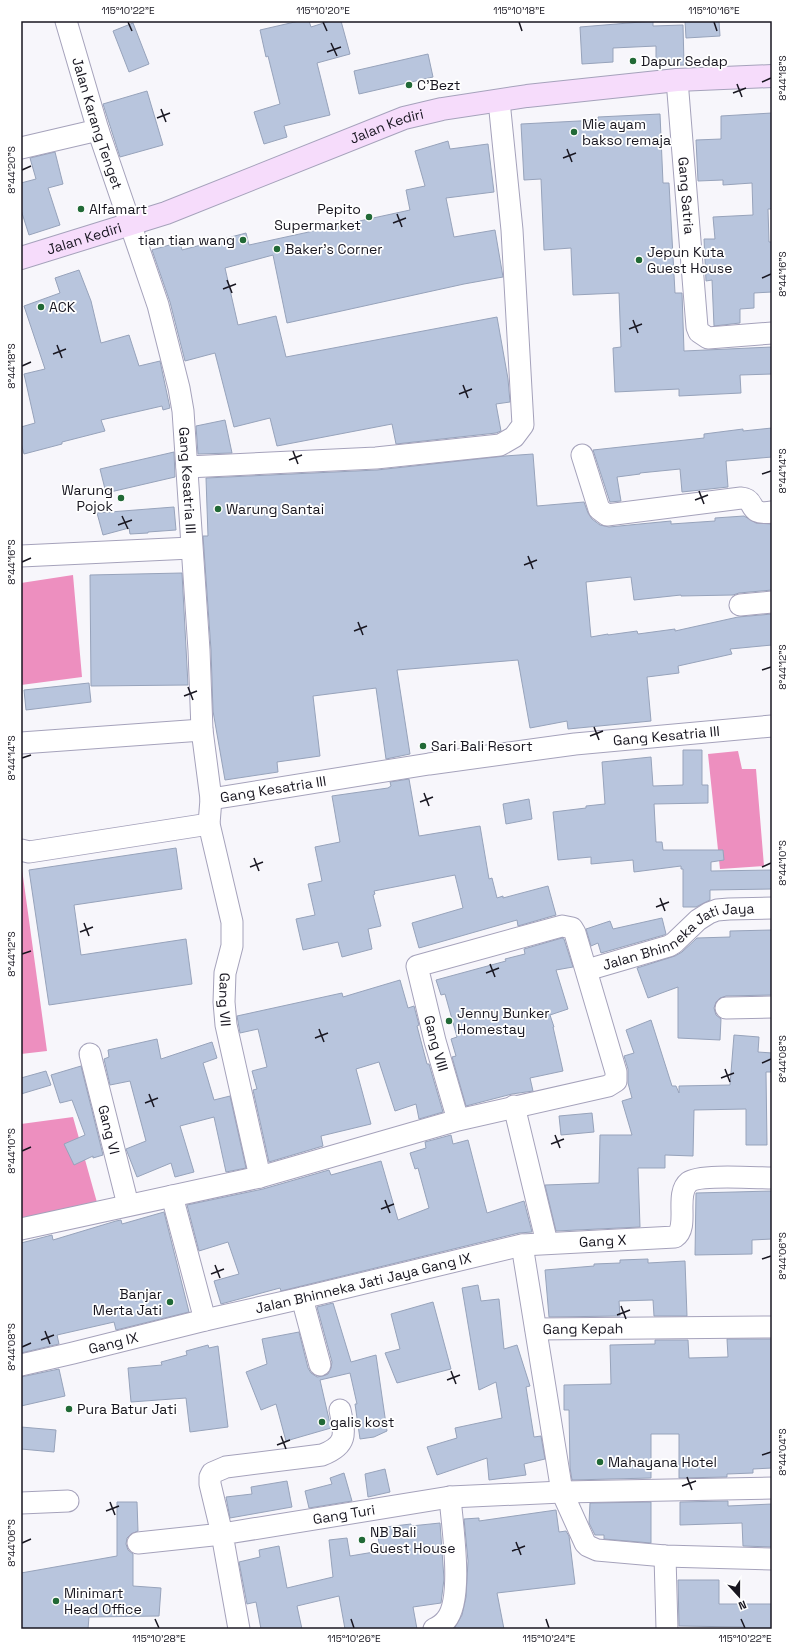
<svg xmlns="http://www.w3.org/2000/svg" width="793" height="1650" font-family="'Space Grotesk',sans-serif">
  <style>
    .forest { fill: #ed8fbf }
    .building { fill: #b8c5dd; stroke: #97a3bb }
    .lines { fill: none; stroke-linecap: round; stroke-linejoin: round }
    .street-casing { stroke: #a5a2bb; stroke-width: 23 }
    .secondary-casing { stroke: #a5a2bb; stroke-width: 24 }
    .street { stroke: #fff; stroke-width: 21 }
    .secondary { stroke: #f6dcfb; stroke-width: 22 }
    .ticks { fill: none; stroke: #181620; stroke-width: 1.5 }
    .poi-dot { fill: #216936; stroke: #fff; stroke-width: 1.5 }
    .labels { text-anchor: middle; stroke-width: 3.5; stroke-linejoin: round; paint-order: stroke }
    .poi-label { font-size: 14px; fill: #181620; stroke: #fff; text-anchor: start }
    .street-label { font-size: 14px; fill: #181620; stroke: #fff }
    .neatline { fill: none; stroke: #181620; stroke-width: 1.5 }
    .ticks-label { font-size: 10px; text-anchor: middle; fill: #181620 }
  </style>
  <rect width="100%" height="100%" fill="#f7f6fb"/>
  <path class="forest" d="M73 575 82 677 21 685V583Z
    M738 751 742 769H756L764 866 720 869 708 754Z
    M21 862 47 1051 21 1054Z
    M73 1117 98 1206 21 1224V1124Z"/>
  <path class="building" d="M299 21H309L311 27 330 21H341L350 54 317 63 330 115 284 126 287 137 264 144 254 112 280 104 268 56 266 57 260 30Z
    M653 21V26L683 25 684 65 656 66V46L613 48V62L582 64 580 27Z
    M685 21H719L720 36 686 38Z
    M133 23 149 64 129 72 113 31Z
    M428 54 433 77 359 94 354 71Z
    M147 91 163 145 120 157 103 104Z
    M772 113V209H768L769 242H772V292L754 293V308L740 309V323L714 326 712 280 706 281 704 239H715L713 217 753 215 752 183 723 185V180L698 181 696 140 721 139V116Z
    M660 114 663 183H669L675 293H682L684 351 772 347V374L740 375 741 393 679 396V389L615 392 613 348 621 347 619 293 573 295 571 248 544 250 541 179 524 180 521 124 598 120V117Z
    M448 141 450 149 488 144 494 192 446 198 454 237 495 230 503 277 464 284 287 323 273 255 225 268 238 325 276 316 286 357 497 317 508 379 510 402 496 404 501 431 496 433 396 444 392 424 277 446 270 418 234 427 215 353 185 361 170 302 152 250 180 242 182 250 246 233 249 245 410 210 406 190 425 186 415 151Z
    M55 152 63 184 48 188 60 225 29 235 21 210V183L36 179 30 158Z
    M79 270 91 301 101 343 129 335 139 366 160 361 170 408 163 410 162 406 101 420 105 431 62 442V444L24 454 21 443V427L35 423 24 374 45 369 24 306 60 293 55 278Z
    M225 420 232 453 198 454 196 426Z
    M772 428V457L726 461 728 487 682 492 680 469 640 473V474L617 477 621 501 610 502 593 450 704 438V434L743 429V431Z
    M174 452 175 477 106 493 100 469Z
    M533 454 537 506 584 502 588 513 592 519 600 525 609 527 671 521V524L715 521V518L744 516 756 523 772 524V590L739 593 733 595 681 596V595L634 600 631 577 586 582 591 637 608 634V635L637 631 638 634 675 629V631L738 617 772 614V645L730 649 732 654 678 666 679 673 647 677 651 721 568 729 567 721 530 728 518 660 397 670 410 754 386 759 376 688 313 696 320 756 277 762 278 772 225 780 213 711 211 650 203 536H208L206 478 377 470 505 456Z
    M174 507 176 530 148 532V533L130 534 129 528 103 535 97 513Z
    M182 573 188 685 91 686 90 575Z
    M89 683 91 702 26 710 24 690Z
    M683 750H702V785H708V803L654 804 656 842H662L663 850H723L724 860 711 862V871L772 870V889L710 890V900L696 907H683V869H681V866L634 872 633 860 591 864V857L558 860 553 812 586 808V806L605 804 602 762 651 757 653 786 683 785Z
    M409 779 419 836 480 826 489 879 492 878 497 898 503 896V898L548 886 556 915 518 926 517 920 419 948 412 923 463 908 455 875 374 891 375 894 373 895 381 926 368 929 372 949 342 957 338 942 303 950 296 919 315 915 308 884 322 881 315 847 340 842 332 796 388 788 391 786 390 782Z
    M529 799 532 819 506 824 503 804Z
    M176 848 182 889 74 905 81 955 186 939 192 984 49 1005 29 870Z
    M662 918 666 934 664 935 601 953 598 943 591 946 586 929 610 921 613 929Z
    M772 930V995L726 996 720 998 716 1002 714 1008 716 1015 721 1019 720 1040 678 1038V987L648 998 637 968 675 956 682 952 697 938 730 937V931Z
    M562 938 564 939 573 967 556 970 568 1009 550 1015 554 1027H553L563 1071 530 1078 533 1091 512 1094 466 1106 452 1057 456 1056 451 1039 457 1037 445 994 441 995 436 980 506 961 505 959 525 954 524 949Z
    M400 980 408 1008 414 1006 419 1025 417 1026 427 1064H429L443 1112 419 1119 416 1104 395 1111 379 1062 356 1069 371 1124 321 1136 323 1146 269 1162 253 1090 257 1089 252 1071 267 1067 258 1029 240 1033 237 1016 342 993 343 997Z
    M651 1020 672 1086H676L679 1093V1086L730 1085 734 1035 759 1037 758 1052 772 1053V1072H766L767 1145H746V1109L694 1110 693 1156 665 1155V1168H638L640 1227 556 1231 545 1185 599 1183 600 1135H632L622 1101 632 1098 628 1083V1069L624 1056 634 1053 626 1030Z
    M157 1039 161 1059 212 1042 217 1058 203 1063 214 1100 230 1096 246 1168 226 1172 214 1117 180 1126 194 1172 175 1177 171 1163 137 1177 126 1149 146 1141 130 1081 110 1085 104 1059 109 1057 108 1050Z
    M81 1066 103 1155 93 1158V1156L74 1165 64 1144 85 1135 72 1100 60 1103 51 1075Z
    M46 1071 51 1085 21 1094V1078Z
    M592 1113 594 1132 561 1135 559 1116Z
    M451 1135 453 1144 468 1140 487 1213 524 1201 532 1232 519 1233 281 1291 280 1288 221 1304 214 1281 239 1274 228 1242 199 1251 187 1205 263 1189 329 1170 331 1175 381 1161 398 1220 429 1208 418 1168 415 1169 410 1153 426 1148 425 1142Z
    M772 1191V1239L752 1240V1254L695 1255 696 1193Z
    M164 1212 189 1312 116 1330 114 1322 57 1335 59 1344 21 1353V1243L52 1235 53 1240 116 1221 121 1220 122 1224Z
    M648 1259V1263L685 1261 687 1316H654L653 1300 619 1301 620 1316 549 1317 545 1270 594 1266V1264L620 1263V1260Z
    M478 1285 481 1301 499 1299 504 1349 517 1345 530 1386 526 1387 534 1437 541 1436 545 1459 524 1464 526 1475 489 1480 487 1458 437 1475 427 1447 457 1438 455 1428 502 1418 496 1382 479 1390 462 1288Z
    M433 1302 451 1369 397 1383 385 1353 400 1349 391 1314Z
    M333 1303 351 1362 376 1355 387 1431 374 1437 360 1439 355 1404H357L350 1373 320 1380 331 1428 286 1441 276 1404 261 1410 246 1372 267 1364 262 1339 299 1332 308 1368 311 1373 317 1377 323 1376 328 1374 331 1368 332 1362 317 1307Z
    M727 1339H772V1468L753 1469V1473L727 1474V1477L679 1478V1434H651V1478L572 1480 570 1468 569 1410H564V1385L611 1384 610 1345 655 1344V1340H688L689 1358 728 1357Z
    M208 1345 209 1348 218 1346 228 1427 190 1432 186 1398 131 1402 128 1368 162 1365 161 1362 187 1355 186 1351Z
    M59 1369 65 1396 21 1406V1377Z
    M21 1427 56 1430 54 1452 21 1449Z
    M385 1469 390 1492 368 1497 365 1474Z
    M344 1473 352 1501 309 1508 305 1491 332 1484 330 1478Z
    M287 1481 292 1507 230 1518 226 1497 252 1494 251 1487Z
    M728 1501V1506L772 1504V1547L743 1546 742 1523 680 1525V1502Z
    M117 1502H137L138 1531 131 1534 127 1538 126 1544 128 1550 133 1554V1586L161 1588 159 1616 89 1617 88 1629H21V1573L117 1556Z
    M651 1502V1543L604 1539V1535H595L589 1523 590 1503Z
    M556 1510 559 1532 566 1531 569 1536 575 1584 497 1593 504 1629H454L462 1615 466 1597 468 1561 464 1519 479 1518V1521Z
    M440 1523 444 1579 441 1603 413 1607 417 1629H345L339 1596 297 1606 302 1629H261L256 1602 247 1604 239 1562 260 1557 259 1550 279 1546 287 1588 333 1577 329 1540 347 1538 350 1556 380 1551 377 1528 411 1524V1526Z
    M678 1580H719V1604H772V1629H744V1627L679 1626Z"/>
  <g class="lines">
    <defs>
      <g id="street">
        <path id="s1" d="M66 21 98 130 158 305 179 388 183 411 199 650 202 730 211 799 209 824 232 922V946L225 973 224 1002 226 1025 260 1177"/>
        <path id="s2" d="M677 80 697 327 699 332 708 338 772 333"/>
        <path d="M21 148 98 130"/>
        <path d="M582 455 599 509 607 515 741 498C758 499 745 516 772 512"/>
        <path d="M187 467 376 458 500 445 514 437 523 425 512 230 499 101"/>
        <path d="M21 556 191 548"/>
        <path d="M740 605 772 602"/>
        <path d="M21 743 202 730"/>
        <path id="s3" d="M211 799 429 764 575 744 772 726"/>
        <path d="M21 850 29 852 209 824"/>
        <path id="s4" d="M587 970 669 946 674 943 698 920 709 913 717 910 729 909 772 908"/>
        <path d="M726 1008 772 1007"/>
        <path id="s5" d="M90 1054 128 1205"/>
        <path d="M514 1106 547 1243"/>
        <path d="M172 1196 205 1320"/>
        <path id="s6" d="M21 1229 260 1177 458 1120 608 1086 616 1081V1072L575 933 572 928 562 926 417 966 435 1041 458 1120"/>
        <path d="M522 1245 562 1492 585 1543 588 1546 597 1550 665 1556 772 1559"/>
        <path d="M302 1298 320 1365"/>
        <path id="s7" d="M536 1329 772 1327"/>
        <path id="s8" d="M21 1365 73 1353 205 1320 302 1298 522 1245 675 1237C690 1227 674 1194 689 1182 700 1174 756 1178 772 1178"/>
        <path d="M21 1503 68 1501"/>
        <path d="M138 1543 222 1534 210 1484V1477L212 1473 226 1467 322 1455C348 1445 345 1434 340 1410"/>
        <path d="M665 1556 667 1629"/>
        <path id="s9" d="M239 1629 222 1534 450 1497 562 1492 772 1488"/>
        <path d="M434 1629C438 1627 443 1624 446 1620 464 1599 452 1525 450 1497"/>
      </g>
      <g id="secondary">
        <path id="s10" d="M21 258 166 213 404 118 442 109 527 96 677 80 772 76"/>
      </g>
    </defs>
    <use href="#street" class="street-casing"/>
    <use href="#secondary" class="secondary-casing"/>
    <use href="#street" class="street"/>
    <use href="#secondary" class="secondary"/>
  </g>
  <path class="ticks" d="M128 22 132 31M323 22 327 31M519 22 522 31M714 22 717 31M331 43 337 56M327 52 341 47M762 82 771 78M737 84 742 97M733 93 746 88M161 109 166 122M157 118 170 113M567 149 572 162M563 158 576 153M22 170 31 166M397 214 402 227M393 223 406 218M762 278 771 274M227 280 232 293M223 289 236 284M633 320 638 333M629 329 642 324M57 345 62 358M53 354 66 349M22 366 31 362M463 385 468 398M459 394 472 389M293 451 298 464M289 460 302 455M762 474 771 471M699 491 704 504M695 500 708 495M122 516 128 529M118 525 132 520M528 556 533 569M22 562 31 558M524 565 537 560M358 622 363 635M354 631 367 626M762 670 771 667M188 687 193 700M184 696 197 691M594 727 599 740M590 736 603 731M22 758 31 755M424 793 429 806M420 802 433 797M254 858 259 871M250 867 263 862M762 867 771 863M660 898 665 911M656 907 669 902M84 923 89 936M80 932 93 927M22 954 31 951M490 964 495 977M486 973 499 968M319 1029 324 1042M315 1038 328 1033M762 1063 771 1059M725 1069 730 1082M721 1078 734 1073M149 1094 154 1107M145 1103 158 1098M555 1135 560 1148M551 1144 564 1139M22 1151 31 1147M385 1200 390 1213M381 1209 394 1204M762 1259 771 1256M215 1265 220 1278M211 1274 224 1269M621 1306 626 1319M617 1315 630 1310M45 1331 50 1344M41 1340 54 1335M22 1347 31 1343M451 1371 456 1384M447 1380 460 1375M281 1436 286 1449M277 1445 290 1440M762 1455 771 1452M687 1477 692 1490M682 1486 696 1481M110 1502 115 1515M106 1511 119 1506M516 1542 521 1555M22 1543 31 1539M512 1551 525 1546M155 1619 159 1628M351 1619 354 1628M546 1619 549 1628M741 1619 745 1628"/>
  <g class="poi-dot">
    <circle cx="633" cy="61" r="4"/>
    <circle cx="409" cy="85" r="4"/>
    <circle cx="574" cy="132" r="4"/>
    <circle cx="81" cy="209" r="4"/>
    <circle cx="369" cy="217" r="4"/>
    <circle cx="243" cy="240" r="4"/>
    <circle cx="277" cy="249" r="4"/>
    <circle cx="639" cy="260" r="4"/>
    <circle cx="41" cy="307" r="4"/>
    <circle cx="121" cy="498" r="4"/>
    <circle cx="218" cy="509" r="4"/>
    <circle cx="423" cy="746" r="4"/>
    <circle cx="449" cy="1021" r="4"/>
    <circle cx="170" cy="1302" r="4"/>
    <circle cx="69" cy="1409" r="4"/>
    <circle cx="322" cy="1422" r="4"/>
    <circle cx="600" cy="1462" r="4"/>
    <circle cx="362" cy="1540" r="4"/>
    <circle cx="56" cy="1601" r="4"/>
  </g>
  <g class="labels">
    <g class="poi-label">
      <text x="641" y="66">Dapur Sedap</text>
      <text x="417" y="90">C'Bezt</text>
      <text x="582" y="129">Mie ayam<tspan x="582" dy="16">bakso remaja</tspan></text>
      <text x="89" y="214">Alfamart</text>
      <text x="361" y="214" text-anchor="end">Pepito<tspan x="361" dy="16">Supermarket</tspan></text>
      <text x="235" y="245" text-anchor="end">tian tian wang</text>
      <text x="285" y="254">Baker's Corner</text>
      <text x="647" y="257">Jepun Kuta<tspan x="647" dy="16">Guest House</tspan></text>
      <text x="49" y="312">ACK</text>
      <text x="113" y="495" text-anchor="end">Warung<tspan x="113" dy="16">Pojok</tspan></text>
      <text x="226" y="514">Warung Santai</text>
      <text x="431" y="751">Sari Bali Resort</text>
      <text x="457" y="1018">Jenny Bunker<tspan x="457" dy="16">Homestay</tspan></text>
      <text x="162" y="1299" text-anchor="end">Banjar<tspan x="162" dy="16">Merta Jati</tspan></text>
      <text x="77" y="1414">Pura Batur Jati</text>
      <text x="330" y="1427">galis kost</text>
      <text x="608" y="1467">Mahayana Hotel</text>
      <text x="370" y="1537">NB Bali<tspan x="370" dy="16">Guest House</tspan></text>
      <text x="64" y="1598">Minimart<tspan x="64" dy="16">Head Office</tspan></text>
    </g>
    <g class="street-label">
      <text dy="5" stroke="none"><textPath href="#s1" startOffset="107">Jalan Karang Tenget</textPath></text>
      <text dy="5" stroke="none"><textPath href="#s10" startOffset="389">Jalan Kediri</textPath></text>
      <text dy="5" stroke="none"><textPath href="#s2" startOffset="116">Gang Satria</textPath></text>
      <text dy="5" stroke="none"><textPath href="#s10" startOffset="66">Jalan Kediri</textPath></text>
      <text dy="5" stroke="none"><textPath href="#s1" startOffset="477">Gang Kesatria III</textPath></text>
      <text dy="5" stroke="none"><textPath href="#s3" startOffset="460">Gang Kesatria III</textPath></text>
      <text dy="5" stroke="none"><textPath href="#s3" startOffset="63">Gang Kesatria III</textPath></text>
      <text dy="5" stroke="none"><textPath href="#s4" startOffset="100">Jalan Bhinneka Jati Jaya</textPath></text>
      <text dy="5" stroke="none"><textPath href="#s1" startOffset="1001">Gang VII</textPath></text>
      <text dy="5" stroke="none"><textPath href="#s6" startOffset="1014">Gang VIII</textPath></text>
      <text dy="5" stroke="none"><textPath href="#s5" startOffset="78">Gang VI</textPath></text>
      <text dy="5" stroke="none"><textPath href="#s8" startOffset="596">Gang X</textPath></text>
      <text dy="5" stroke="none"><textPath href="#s8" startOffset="352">Jalan Bhinneka Jati Jaya Gang IX</textPath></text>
      <text dy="5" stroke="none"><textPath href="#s7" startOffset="47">Gang Kepah</textPath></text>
      <text dy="5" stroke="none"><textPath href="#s8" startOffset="95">Gang IX</textPath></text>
      <text dy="5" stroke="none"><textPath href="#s9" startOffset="220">Gang Turi</textPath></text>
    </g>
  </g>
  <rect width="793" height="1650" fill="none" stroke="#ffffff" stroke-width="44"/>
  <g transform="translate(739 1596) rotate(159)" stroke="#ffffff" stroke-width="3" paint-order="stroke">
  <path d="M0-3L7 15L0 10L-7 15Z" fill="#181620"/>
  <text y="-6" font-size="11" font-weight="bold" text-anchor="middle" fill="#181620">N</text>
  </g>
  <rect x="22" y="22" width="749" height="1606" class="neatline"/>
  <g class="ticks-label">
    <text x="128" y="14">115°10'22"E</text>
    <text x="323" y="14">115°10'20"E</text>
    <text x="519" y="14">115°10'18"E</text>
    <text x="714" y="14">115°10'16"E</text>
    <text transform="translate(782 78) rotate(-90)" y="4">8°44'18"S</text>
    <text transform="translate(11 170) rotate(-90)" y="4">8°44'20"S</text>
    <text transform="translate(782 274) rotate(-90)" y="4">8°44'16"S</text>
    <text transform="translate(11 366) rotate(-90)" y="4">8°44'18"S</text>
    <text transform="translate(782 471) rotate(-90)" y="4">8°44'14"S</text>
    <text transform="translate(11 562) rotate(-90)" y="4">8°44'16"S</text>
    <text transform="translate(782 667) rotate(-90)" y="4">8°44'12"S</text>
    <text transform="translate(11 758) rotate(-90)" y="4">8°44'14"S</text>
    <text transform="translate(782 863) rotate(-90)" y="4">8°44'10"S</text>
    <text transform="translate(11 954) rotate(-90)" y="4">8°44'12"S</text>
    <text transform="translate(782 1059) rotate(-90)" y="4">8°44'08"S</text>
    <text transform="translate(11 1151) rotate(-90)" y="4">8°44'10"S</text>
    <text transform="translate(782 1256) rotate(-90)" y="4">8°44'06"S</text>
    <text transform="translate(11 1347) rotate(-90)" y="4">8°44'08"S</text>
    <text transform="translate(782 1452) rotate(-90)" y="4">8°44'04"S</text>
    <text transform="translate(11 1543) rotate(-90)" y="4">8°44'06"S</text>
    <text x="159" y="1642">115°10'28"E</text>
    <text x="354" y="1642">115°10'26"E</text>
    <text x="549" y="1642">115°10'24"E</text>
    <text x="745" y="1642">115°10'22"E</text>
  </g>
</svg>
